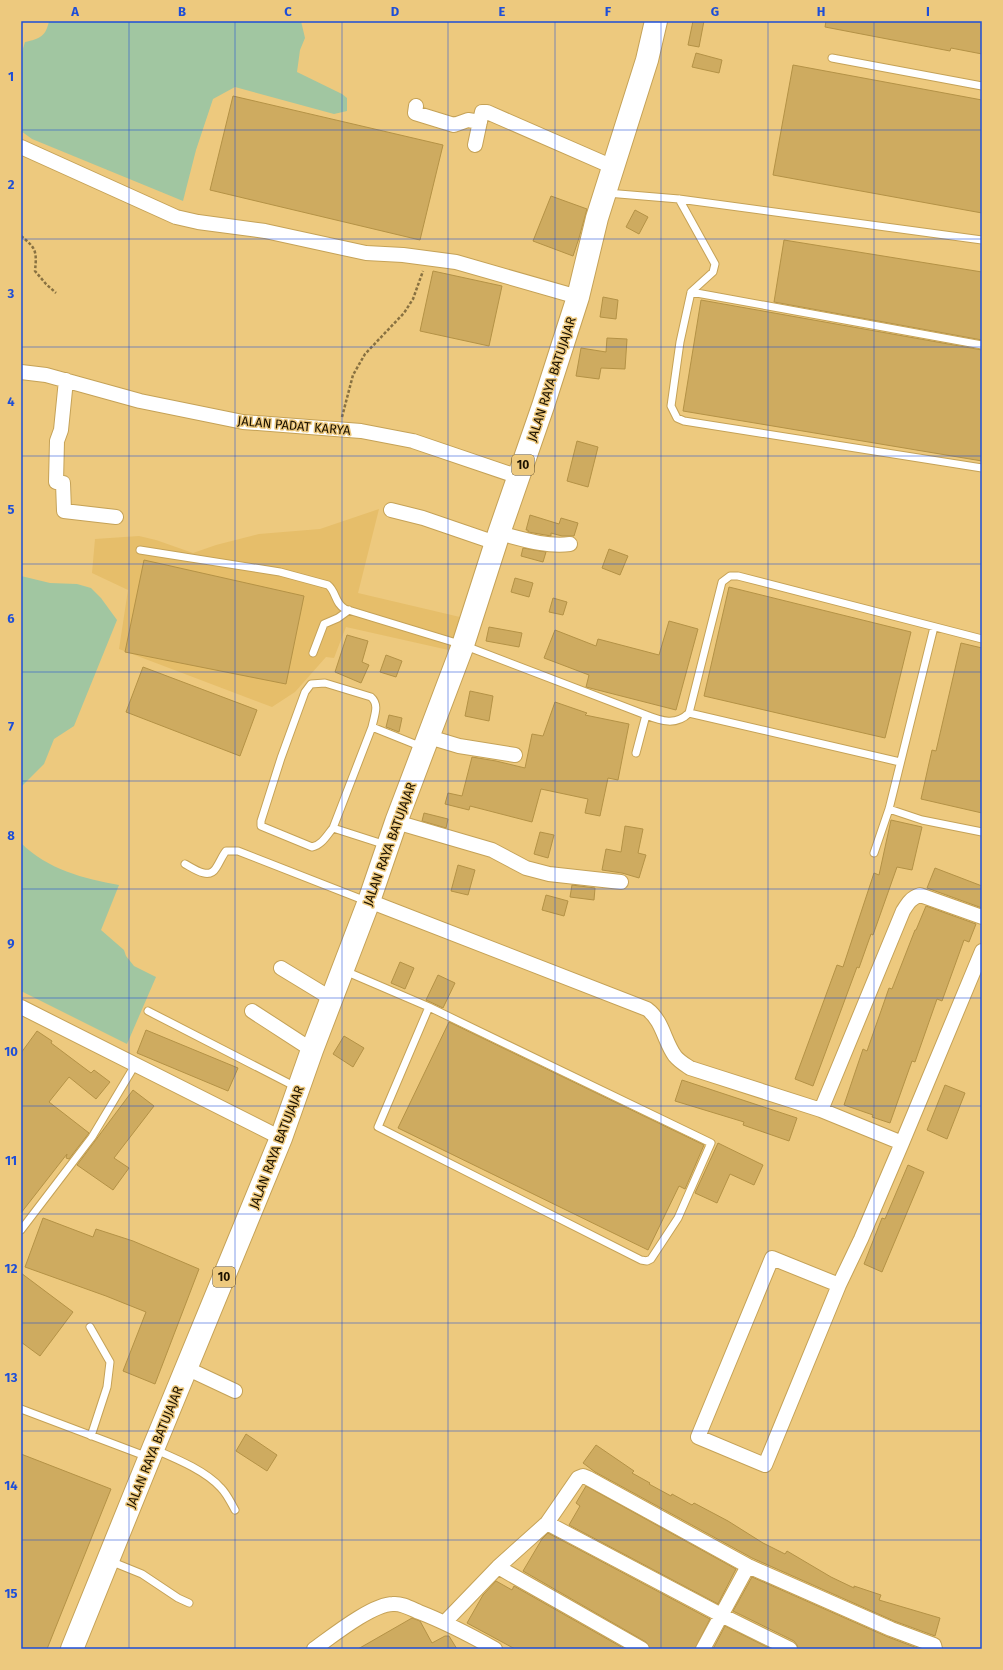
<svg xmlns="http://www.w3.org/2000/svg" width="1003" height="1670" font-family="'Fira Sans',sans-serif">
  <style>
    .built { fill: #e6be6a }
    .green { fill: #a1c6a1 }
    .building { fill: #ceab60; stroke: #b49246 }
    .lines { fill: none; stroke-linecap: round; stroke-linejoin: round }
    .service-casing { stroke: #c5a257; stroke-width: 9 }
    .minor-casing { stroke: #c5a257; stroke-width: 16 }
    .trunk-casing { stroke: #c5a257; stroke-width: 24 }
    .path { stroke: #887141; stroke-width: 2.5; stroke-dasharray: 3 2; stroke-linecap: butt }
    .service { stroke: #fff; stroke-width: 7 }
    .minor { stroke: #fff; stroke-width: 14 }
    .trunk { stroke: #fff; stroke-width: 22 }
    .grid { fill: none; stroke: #1d4ed8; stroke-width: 1; stroke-opacity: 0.55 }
    .labels { text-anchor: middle; stroke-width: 3; stroke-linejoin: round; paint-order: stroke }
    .shield { fill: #edc97e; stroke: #5b4926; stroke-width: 1 }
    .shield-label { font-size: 12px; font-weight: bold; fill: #1c1200 }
    .street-label { font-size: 13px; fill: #1c1200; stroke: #edc97e }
    .neatline { fill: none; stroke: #1d4ed8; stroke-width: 1.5 }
    .grid-label { font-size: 13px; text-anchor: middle; font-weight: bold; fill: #1d4ed8 }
  </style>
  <rect width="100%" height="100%" fill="#edc97e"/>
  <path class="built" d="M379 509 358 593 460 617 453 651 346 627 334 658 326 657 295 692 272 707 119 649 128 590 92 573 95 539 139 536 156 540 193 553 216 545 259 534 320 529Z"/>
  <path class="green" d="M49 21H301L305 38 300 50 297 72 342 94 347 98V111L334 114 235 87 213 99 196 150 183 201 32 139 21 131V55L25 42C40 39 46 36 49 21Z
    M21 576 50 583 77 584 91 588 101 598 117 620 74 726 54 739 44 764 21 787Z
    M21 843C47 869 84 879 119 885L101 930 124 950 126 956 134 966 156 977 127 1044 21 991Z"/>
  <path class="building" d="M693 21H704L699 47 688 45Z
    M826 21H982V54L951 48 950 51 825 27Z
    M696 53 722 60 719 73 692 67Z
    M793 65 982 100V213L773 175Z
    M233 96 443 145 420 240 210 190Z
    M551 196 587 209 579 238 573 256 533 241Z
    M635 210 648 217 639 234 626 227Z
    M784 240 982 272V340L774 302Z
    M433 271 502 286 489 346 420 331Z
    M603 297 618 300 616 319 600 317Z
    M701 300 982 350V461L683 411Z
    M607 338 627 339 625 369 601 368 599 379 576 376 581 348 606 352Z
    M577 441 598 447 588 487 567 481Z
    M530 515 559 524 561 518 578 523 574 536H562L551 533V536L528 532V530H526Z
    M523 548 546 552 543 562 521 556Z
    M609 549 628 556 620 575 602 568Z
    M144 560 304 596 286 684 125 652Z
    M515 578 533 583 529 597 511 592Z
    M729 587 911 632 885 738 704 696Z
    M553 598 567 602 563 615 549 612Z
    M669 621 698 629 676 710 586 687 589 675 544 658 555 630 596 646 598 639 659 655Z
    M489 627 522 633 519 647 486 641Z
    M347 635 368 641 362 662 369 665 361 683 335 672Z
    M961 643 982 648V813L921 799 932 750 936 751Z
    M386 655 402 661 396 677 380 672Z
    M143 667 257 710 240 756 126 712Z
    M470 691 493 696 489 721 465 716Z
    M555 702 587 713 585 715 629 724 618 780 608 778 600 816 585 813 588 799 541 789 532 822 470 806 469 810 445 804 448 793 462 796 472 757 496 761 525 768 532 734 543 736Z
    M389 715 402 718 399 732 386 727Z
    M424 813 448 819 446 828 422 821Z
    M891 820 922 827 912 870 897 867 873 935 871 934 859 968 857 967 813 1086 795 1079 837 965 843 967 874 873 879 875Z
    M625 826 643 829 638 853 646 855 639 878 622 873 602 870 606 849 621 852Z
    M540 832 554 835 548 858 534 854Z
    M458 865 475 870 468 895 451 891Z
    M935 868 982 886V908L927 888Z
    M572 885 595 888 594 900 570 897Z
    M546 895 568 901 564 916 542 910Z
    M926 906 976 924 969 942 964 940 942 1001 937 999 915 1062 912 1061 890 1123 872 1117 873 1115 844 1105 863 1049 867 1051 889 988 892 989 915 930H916Z
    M400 962 414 968 405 989 391 983Z
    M438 975 455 983 443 1008 426 1000Z
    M449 1022 704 1145 685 1189 679 1186 648 1250 398 1128Z
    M146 1030 238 1068 228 1091 137 1053Z
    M37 1031 52 1041 51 1043 91 1073 94 1070 110 1082 96 1099 69 1077 49 1102 89 1133 69 1159 66 1158 67 1154 21 1213V1053Z
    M344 1036 364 1048 353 1067 333 1054Z
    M682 1080 797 1118 789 1141 743 1125 744 1122 675 1101Z
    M945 1085 965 1093 947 1139 927 1130Z
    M133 1090 154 1106 114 1158 129 1168 113 1190 77 1165Z
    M718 1143 763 1165 754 1185 730 1174 717 1203 695 1193Z
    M908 1165 924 1172 882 1272 864 1264 882 1218 885 1219Z
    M43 1218 93 1237 96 1229 133 1241 199 1269 155 1384 123 1371 146 1312 106 1296 25 1267Z
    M21 1273 73 1312 40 1356 21 1342Z
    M246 1434 277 1455 267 1471 236 1451Z
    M596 1445 634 1471 632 1473 650 1483 649 1484 671 1496 672 1494 692 1505 694 1503 728 1521 763 1543 785 1554 787 1551 831 1577 854 1588V1586L881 1595 879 1600 940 1618 935 1636 894 1621 752 1558 595 1472 583 1463Z
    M21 1454 111 1489 47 1649H21Z
    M586 1486 736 1569 718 1604 569 1525 580 1506 576 1503Z
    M548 1533 710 1619 695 1649H650L646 1642 523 1571 542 1539Z
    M752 1577 888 1637 920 1649H798L797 1645 794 1641 733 1611Z
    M496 1581 512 1590 514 1586 625 1649H515L467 1623 483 1595Z
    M412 1618 420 1621 432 1643 445 1636H449L457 1649H358Z
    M725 1626 771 1649H713Z"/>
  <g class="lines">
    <defs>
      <path id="service" d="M832 58 982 86
        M607 193 679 199 982 240
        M679 199 715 264 713 272 691 292 982 345
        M691 292 680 342 671 406 677 418 684 421 982 468
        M140 550 280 572 328 585C336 591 335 604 345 609L463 645 646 715C661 721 676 726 689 713L722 582 730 576H738L982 639
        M313 653 324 624 338 618 349 610
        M689 713 900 762
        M636 753 646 715
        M889 809 922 820 982 832
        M333 828C327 835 322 845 312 847L261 826V821L281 758 305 692 311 684 325 683 371 697C380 705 374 716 372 727
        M386 845 333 828 372 727 422 747
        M874 853 889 809 934 627
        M185 864C194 869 209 880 216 868 220 862 222 856 226 851H238L366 901
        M345 971 429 1007 711 1143 678 1218 651 1259 647 1261 641 1260 378 1127 429 1007
        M148 1011 296 1087
        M21 1230 92 1137 135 1065
        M90 1327 110 1362 107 1387 91 1436
        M21 1409 148 1457
        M156 1450C177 1459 206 1471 221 1488 227 1494 231 1503 235 1510
        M110 1561 142 1574 178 1598 189 1603"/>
      <path id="minor" d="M416 106 415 113 454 125 468 120 480 122
        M475 145 482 112H487L613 167
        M21 147 176 217 198 222 265 231 366 253 403 255 456 262 578 297
        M21 372 46 375 140 401 243 422 361 431 413 441 519 477
        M66 380 61 430 57 441 56 482 63 483 64 511 116 517
        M391 510 423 518 496 543
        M499 533C522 539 546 547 570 544
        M429 737 459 746 515 755
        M396 822 492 850 526 868 549 874 621 882
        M369 901 647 1009C663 1021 664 1041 675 1056 679 1061 684 1064 690 1068L821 1110 902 1143
        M281 968 332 999
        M21 1007 281 1138
        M252 1011 312 1050
        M821 1110 903 911C908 903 911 898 920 895L982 917
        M839 1285 772 1258 698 1437 765 1465 839 1285 861 1239 902 1143 982 951
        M186 1368 235 1391
        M547 1523 721 1615 790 1649
        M498 1567 642 1649
        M445 1622 498 1567 547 1523 578 1478 583 1476 588 1478 748 1566 891 1629 934 1645 935 1649
        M314 1649C331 1637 372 1604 393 1604 401 1603 410 1608 419 1612 445 1622 470 1635 495 1649
        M703 1649 748 1566"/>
      <path id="trunk" d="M72 1649 153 1449 281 1138 312 1050 369 901 396 822 463 645 499 533 543 406 578 297 597 218 647 60 656 21"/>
    </defs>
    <use href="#service" class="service-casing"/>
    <use href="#minor" class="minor-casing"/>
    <use href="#trunk" class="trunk-casing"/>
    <path class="path" d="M21 236C36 248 37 251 35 271L46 284 56 293
      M342 417 353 375 365 354 404 313 413 299 423 271"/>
    <use href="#service" class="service"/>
    <use href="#minor" class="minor"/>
    <use href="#trunk" class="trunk"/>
  </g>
  <path class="grid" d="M129 21V1649M235 21V1649M342 21V1649M448 21V1649M555 21V1649M661 21V1649M768 21V1649M874 21V1649M21 130H982M21 239H982M21 347H982M21 456H982M21 564H982M21 672H982M21 781H982M21 889H982M21 998H982M21 1106H982M21 1214H982M21 1323H982M21 1431H982M21 1540H982"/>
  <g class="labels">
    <g class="shield">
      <rect x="512" y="455" width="22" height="20" rx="3"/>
      <rect x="213" y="1267" width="22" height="20" rx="3"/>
    </g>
    <g class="shield-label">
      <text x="523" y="469">10</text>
      <text x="224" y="1281">10</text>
    </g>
    <g class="street-label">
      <text transform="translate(551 379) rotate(-72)" y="5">JALAN RAYA BATUJAJAR</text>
      <text transform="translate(294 425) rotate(5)" y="5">JALAN PADAT KARYA</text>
      <text transform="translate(389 844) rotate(-70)" y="5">JALAN RAYA BATUJAJAR</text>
      <text transform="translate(276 1147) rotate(-69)" y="5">JALAN RAYA BATUJAJAR</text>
      <text transform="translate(154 1447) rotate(-68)" y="5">JALAN RAYA BATUJAJAR</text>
    </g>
  </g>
  <rect width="1003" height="1670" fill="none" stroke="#edc97e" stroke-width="44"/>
  <rect x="22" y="22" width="959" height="1626" class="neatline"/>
  <g class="grid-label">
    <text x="75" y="16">A</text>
    <text x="182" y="16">B</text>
    <text x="288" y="16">C</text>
    <text x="395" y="16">D</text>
    <text x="502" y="16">E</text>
    <text x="608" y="16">F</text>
    <text x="715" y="16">G</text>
    <text x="821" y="16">H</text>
    <text x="928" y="16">I</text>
    <text x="11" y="81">1</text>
    <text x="11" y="189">2</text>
    <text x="11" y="298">3</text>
    <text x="11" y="406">4</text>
    <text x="11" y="514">5</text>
    <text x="11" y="623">6</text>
    <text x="11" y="731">7</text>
    <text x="11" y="840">8</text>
    <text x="11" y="948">9</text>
    <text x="11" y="1056">10</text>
    <text x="11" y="1165">11</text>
    <text x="11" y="1273">12</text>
    <text x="11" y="1382">13</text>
    <text x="11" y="1490">14</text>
    <text x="11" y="1598">15</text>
  </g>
</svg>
